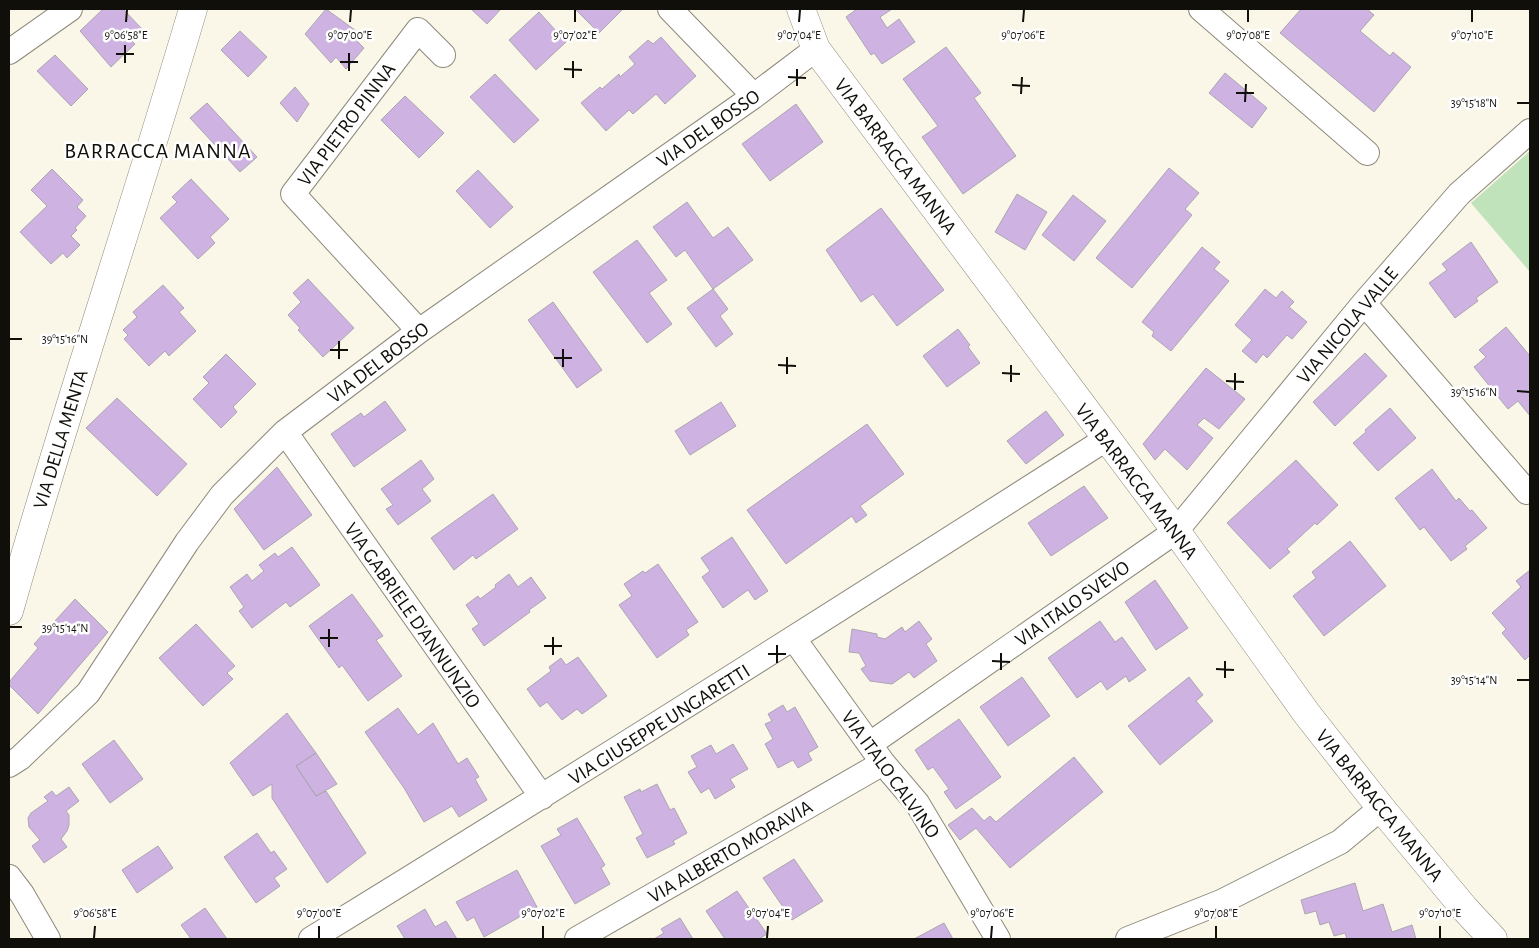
<svg xmlns="http://www.w3.org/2000/svg" width="1539" height="948" font-family="'Alegreya Sans',sans-serif">
  <style>
    .green { fill: #c1e3bc }
    .building { fill: #ceb3e2; stroke: #aca5b2 }
    .lines { fill: none; stroke-linecap: round; stroke-linejoin: round }
    .street-casing { stroke: #8d897b; stroke-width: 26 }
    .secondary-casing { stroke: #8d897b; stroke-width: 29 }
    .street { stroke: #fff; stroke-width: 24 }
    .secondary { stroke: #fff; stroke-width: 28 }
    .ticks { fill: none; stroke: #100f0a; stroke-width: 2 }
    .labels { text-anchor: middle; stroke-width: 5; stroke-linejoin: round; paint-order: stroke }
    .street-label { font-size: 20px; fill: #100f0a; stroke: #fff }
    .quarter-label { font-size: 22px; letter-spacing: 1px; fill: #100f0a; stroke: #fff }
    .ticks-label { font-size: 12px; text-anchor: middle; fill: #100f0a; stroke: #fff; stroke-width: 5; stroke-linejoin: round; paint-order: stroke }
  </style>
  <rect width="100%" height="100%" fill="#fbf7e8"/>
  <path class="green" d="M1530 151V272L1471 203Z"/>
  <path class="building" d="M103 9H123L142 29 131 40 135 44 111 67 80 31Z
    M326 9 359 33 355 39 364 48 346 69 336 57 331 63 305 34Z
    M471 9H501L487 24Z
    M575 9H623L599 33Z
    M857 9H892L880 17 887 28 899 19 915 42 882 64 874 53 871 55 846 17Z
    M1301 9H1367L1374 15 1360 31 1390 56 1393 52 1411 67 1374 112 1280 33Z
    M539 12 566 42 536 70 509 40Z
    M240 31 267 57 248 77 221 50Z
    M661 37 696 76 665 104 656 94 633 114 629 110 606 131 581 103 600 87 602 89 619 74 620 77 635 64 629 57 648 40 653 44Z
    M946 47 981 93 974 98 1016 156 963 194 922 137 938 126 903 79Z
    M55 55 88 89 71 106 37 71Z
    M1225 73 1267 108 1252 128 1209 93Z
    M495 74 539 120 514 143 470 97Z
    M295 87 309 104 297 122 280 103Z
    M405 96 444 133 419 158 381 120Z
    M207 103 257 157 240 172 190 118Z
    M796 104 823 142 770 181 742 144Z
    M1169 168 1199 193 1185 209 1192 215 1132 288 1096 258Z
    M52 169 83 200 77 207 86 216 75 228 77 230 71 236 80 245 67 258 63 253 51 264 20 232 47 206 31 190Z
    M478 170 513 207 490 228 456 191Z
    M191 179 229 219 210 237 215 243 198 259 160 218 177 202 172 197Z
    M1017 194 1047 212 1025 250 995 232Z
    M1073 195 1106 221 1074 261 1042 235Z
    M687 202 713 238 728 227 753 260 713 289 685 250 676 257 653 227Z
    M881 208 944 290 897 326 873 294 861 302 826 250Z
    M637 240 667 280 649 293 672 324 647 343 593 272Z
    M1471 242 1498 282 1476 298 1478 301 1455 318 1429 283 1447 270 1442 264Z
    M1202 247 1220 262 1214 269 1229 281 1171 351 1152 336 1154 332 1142 322Z
    M308 279 354 328 323 357 298 330 300 328 288 315 301 302 293 293Z
    M163 285 184 308 179 312 196 331 169 356 165 351 149 366 124 339 128 335 123 330 137 317 133 312Z
    M713 289 728 309 720 316 733 334 716 347 687 308Z
    M1265 289 1276 298 1282 291 1294 302 1289 307 1307 322 1292 339 1287 335 1267 358 1263 354 1256 363 1242 351 1252 340 1235 325Z
    M553 302 602 370 577 388 528 320Z
    M1506 327 1530 356V416L1518 401 1508 409 1474 367 1486 357 1479 350Z
    M958 329 970 345 968 347 980 363 947 387 923 356Z
    M1365 353 1387 376 1335 426 1313 402Z
    M226 354 256 384 233 407 237 412 221 428 193 399 209 383 203 377Z
    M1206 368 1245 399 1219 429 1204 418 1197 425 1213 438 1187 470 1165 449 1155 460 1143 444Z
    M117 398 187 464 157 496 86 428Z
    M385 401 406 430 354 467 331 434 361 413 364 417Z
    M721 402 736 426 690 455 675 431Z
    M1390 408 1416 438 1378 471 1353 443 1366 432 1365 430Z
    M1046 411 1064 435 1026 464 1007 441Z
    M867 424 904 474 860 506 867 515 856 523 852 516 786 564 747 510Z
    M421 460 434 479 422 489 431 501 398 525 386 509 393 505 381 489Z
    M1296 460 1338 505 1317 525 1315 523 1287 549 1290 552 1270 569 1227 523Z
    M277 467 312 515 264 550 234 509Z
    M1432 469 1456 501 1459 498 1470 511 1472 510 1487 528 1465 546 1467 549 1451 561 1424 527 1420 530 1395 498Z
    M1084 486 1108 518 1051 556 1028 523Z
    M493 494 518 529 476 559 473 555 454 570 431 538Z
    M732 537 768 591 755 600 748 590 723 608 702 577 710 571 701 558Z
    M1350 541 1386 586 1324 636 1293 596 1316 578 1312 572Z
    M292 547 320 585 290 607 286 602 252 628 239 611 244 607 230 587 247 574 252 581 264 571 259 565 275 553 278 557Z
    M658 564 698 622 686 630 689 635 657 658 619 605 632 596 624 584 643 571 645 573Z
    M1530 570V655L1525 660 1502 633 1506 629 1492 613 1521 587 1516 581Z
    M509 574 518 587 531 577 546 598 529 610 530 612 484 646 472 629 479 624 466 605 478 596 480 599 496 587 495 585Z
    M1155 580 1188 628 1156 650 1125 602Z
    M352 594 383 636 376 640 402 676 368 701 342 665 339 668 309 626Z
    M75 599 108 632 38 714 9 685V682L38 648 34 644Z
    M919 621 932 639 926 644 937 661 914 678 909 672 892 684 870 681 861 669 866 666 859 653 849 652 852 629 877 634V637L885 639 902 627 905 632Z
    M1100 621 1115 642 1122 637 1146 670 1129 682 1126 676 1107 690 1101 681 1077 698 1048 658Z
    M196 624 235 666 227 673 233 679 203 706 159 658Z
    M578 657 607 696 582 714 577 709 562 720 547 702 540 707 527 689 551 671 549 667 561 658 566 665Z
    M1022 677 1050 716 1008 746 980 707Z
    M1189 677 1203 695 1196 701 1213 721 1160 765 1128 726Z
    M783 705 787 712 795 707 818 747 808 753 812 760 798 768 793 760 778 768 765 744 773 739 765 724 772 721 768 714Z
    M398 708 418 735 433 723 458 764 467 758 479 777 475 779 487 800 459 817 452 806 424 822 404 788 365 732Z
    M287 713 316 753 296 766 316 796 326 791 366 853 327 883 272 798V784L253 796 230 763Z
    M959 719 1001 777 956 809 944 792 949 789 933 767 928 770 915 750Z
    M114 740 143 779 110 803 82 764Z
    M733 744 748 769 730 779 735 787 715 799 709 788 701 793 688 772 697 767 691 756 711 745 716 754Z
    M316 753 337 784 316 796 296 766Z
    M1074 757 1103 792 1010 868 976 828 960 840 948 825 972 808 984 821 990 816 996 822Z
    M657 784 670 810 674 808 687 833 673 841 675 844 647 858 636 838 643 834 624 797 640 789 641 792Z
    M69 787 79 801 66 811 69 815V825L67 831 61 839 67 847 44 863 32 846 40 840 29 827 28 818 31 813 48 801 44 797 52 791 56 796Z
    M577 818 605 865 601 868 610 884 575 904 541 846 561 835 557 829Z
    M257 833 271 853 274 851 287 869 274 878 280 886 256 903 224 857Z
    M158 846 173 868 137 893 122 870Z
    M794 859 823 901 792 920 763 878Z
    M517 870 537 907 484 937 474 917 467 921 456 902Z
    M1355 883 1363 911 1383 904 1392 932 1412 925 1416 939H1347L1345 933 1334 936 1329 922 1320 925 1316 911 1305 914 1301 900Z
    M737 891 767 934 759 939H725L706 911Z
    M205 908 227 939H191L181 925Z
    M425 909 435 927 446 921 457 939H405L397 926Z
    M680 918 693 939H654L664 933 661 929Z
    M944 923 953 939H914Z"/>
  <g class="lines">
    <defs>
      <path id="street" d="M670 9 754 96
        M1201 9 1367 153
        M9 52 70 9
        M1364 303 1527 492
        M419 331 293 194 418 30 443 55
        M285 432 542 797
        M794 639 883 763 917 803 998 939
        M870 744 1176 531 1364 303 1459 194 1530 131
        M9 765 20 758 88 693 187 542 222 495 285 432 419 331 754 96 816 49
        M9 877 22 894 48 939
        M311 939C578 775 842 608 1106 439
        M577 939 883 763
        M1128 939 1221 902 1340 842 1381 808"/>
      <path id="secondary" d="M801 9 816 49 1176 531 1307 714 1381 808 1465 909 1493 939
        M9 611C66 409 134 210 193 9"/>
    </defs>
    <use href="#street" class="street-casing"/>
    <use href="#secondary" class="secondary-casing"/>
    <use href="#street" class="street"/>
    <use href="#secondary" class="secondary"/>
  </g>
  <path class="ticks" d="M126 22 127 10M350 22 351 10M575 22V10M799 22 800 10M1023 22 1024 10M1248 22V10M1472 22V10M116 54H134M340 62H358M125 63V45M564 69 582 70M349 71V53M788 77 806 78M573 78V61M1012 85 1030 86M797 86V69M1236 93H1254M1021 94 1022 77M1245 102 1246 84M1517 103H1529M10 339H22M330 350H348M554 358H572M339 359V341M778 365 796 366M563 367V349M1002 373 1020 374M787 374V357M1226 381 1244 382M1011 382V365M1235 390V373M1517 391 1529 392M10 627H22M320 638H338M544 646H562M329 647V629M768 654H786M553 655V637M992 661 1010 662M777 663V645M1216 669 1234 670M1001 670V653M1225 678V661M1517 680H1529M94 938 95 926M319 938V926M543 938V926M767 938 768 926M991 938 992 926M1216 938V926M1440 938V926"/>
  <g class="labels">
    <g class="street-label">
      <text transform="translate(346 124) rotate(-53)" y="7">VIA PIETRO PINNA</text>
      <text transform="translate(708 128) rotate(-35)" y="7">VIA DEL BOSSO</text>
      <text transform="translate(896 156) rotate(53)" y="7">VIA BARRACCA MANNA</text>
      <text transform="translate(1347 325) rotate(-50)" y="7">VIA NICOLA VALLE</text>
      <text transform="translate(378 362) rotate(-37)" y="7">VIA DEL BOSSO</text>
      <text transform="translate(60 439) rotate(-73)" y="7">VIA DELLA MENTA</text>
      <text transform="translate(1137 481) rotate(53)" y="7">VIA BARRACCA MANNA</text>
      <text transform="translate(1072 603) rotate(-35)" y="7">VIA ITALO SVEVO</text>
      <text transform="translate(413 615) rotate(55)" y="7">VIA GABRIELE D'ANNUNZIO</text>
      <text transform="translate(659 724) rotate(-32)" y="7">VIA GIUSEPPE UNGARETTI</text>
      <text transform="translate(891 774) rotate(54)" y="7">VIA ITALO CALVINO</text>
      <text transform="translate(1380 805) rotate(51)" y="7">VIA BARRACCA MANNA</text>
      <text transform="translate(730 851) rotate(-30)" y="7">VIA ALBERTO MORAVIA</text>
    </g>
    <g class="quarter-label">
      <text x="158" y="158">BARRACCA MANNA</text>
    </g>
  </g>
  <g class="ticks-label">
    <text x="126" y="39">9°06'58"E</text>
    <text x="350" y="39">9°07'00"E</text>
    <text x="575" y="39">9°07'02"E</text>
    <text x="799" y="39">9°07'04"E</text>
    <text x="1023" y="39">9°07'06"E</text>
    <text x="1248" y="39">9°07'08"E</text>
    <text x="1472" y="39">9°07'10"E</text>
    <text x="1474" y="107">39°15'18"N</text>
    <text x="65" y="343">39°15'16"N</text>
    <text x="1474" y="396">39°15'16"N</text>
    <text x="65" y="632">39°15'14"N</text>
    <text x="1474" y="684">39°15'14"N</text>
    <text x="95" y="917">9°06'58"E</text>
    <text x="319" y="917">9°07'00"E</text>
    <text x="543" y="917">9°07'02"E</text>
    <text x="768" y="917">9°07'04"E</text>
    <text x="992" y="917">9°07'06"E</text>
    <text x="1216" y="917">9°07'08"E</text>
    <text x="1440" y="917">9°07'10"E</text>
  </g>
  <rect width="1539" height="948" fill="none" stroke="#100f0a" stroke-width="20"/>
</svg>
